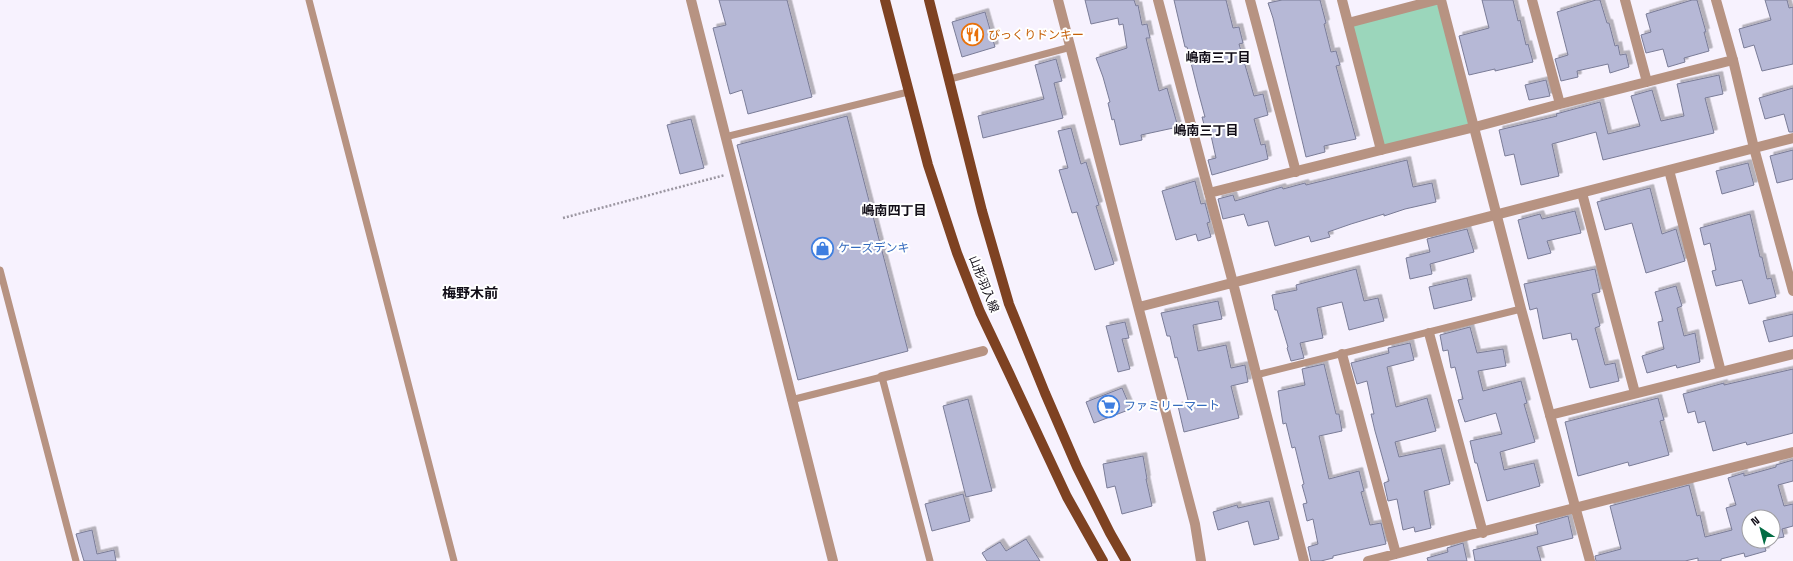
<svg xmlns="http://www.w3.org/2000/svg" width="1793" height="561" font-family="'Space Grotesk','Noto Sans JP',sans-serif">
  <style>
    .green { fill: #9bd6bb }
    .building { fill: #b6b8d6; stroke: #7a7c97; filter: url(#shadow) }
    .lines { fill: none; stroke-linecap: round; stroke-linejoin: round }
    .path { stroke: #9b96a1; stroke-width: 2.5; stroke-dasharray: 2 2; stroke-linecap: butt }
    .service { stroke: #b79382; stroke-width: 7 }
    .pedestrian { stroke: #b79382; stroke-width: 10 }
    .minor { stroke: #b79382; stroke-width: 10 }
    .tertiary { stroke: #b79382; stroke-width: 10 }
    .primary { stroke: #7e4222; stroke-width: 10 }
    .labels { text-anchor: middle; stroke-width: 4; stroke-linejoin: round; paint-order: stroke }
    .food-label { font-size: 12px; fill: #c56008; stroke: #fff; text-anchor: start }
    .shop-label { font-size: 12px; fill: #366cbe; stroke: #fff; text-anchor: start }
    .street-label { font-size: 12px; fill: #100c16; stroke: #fff }
    .neighbourhood-label { font-size: 13px; font-weight: bold; fill: #100c16; stroke: #fff }
    .quarter-label { font-size: 14px; font-weight: bold; fill: #100c16; stroke: #fff }
  </style>
  <defs>
    <filter id="shadow"><feDropShadow dx="3.5" dy="-3.5" stdDeviation="0" flood-color="#0004"/></filter>
  </defs>
  <rect width="100%" height="100%" fill="#f7f2fe"/>
  <path class="green" d="M1436 0 1475 127 1381 150 1348 23Z"/>
  <path class="building" d="M719 0H787L812 97 748 114 742 90 730 94 713 28 726 25Z
    M1085 0H1134L1136 6 1138 5 1142 25 1147 24 1150 38H1146L1159 91 1167 88 1178 127 1141 135 1142 140 1120 145 1114 119 1112 120 1108 103 1110 102 1103 77 1096 58 1127 48 1123 24 1119 25 1118 18 1091 24Z
    M1174 0H1226L1233 28 1239 27 1243 43 1239 44 1254 96 1263 94 1268 115 1254 119 1261 145 1265 144 1268 159 1212 175 1208 160 1216 158 1210 131 1206 132 1202 117H1205L1198 91 1187 47H1185Z
    M1282 0H1320L1326 23 1324 24 1331 52 1336 51 1340 65 1336 66 1356 139 1324 146 1325 152 1306 157 1273 18 1268 3Z
    M1482 0H1513L1518 21 1520 20 1526 45 1528 44 1533 62 1495 71V69L1469 75 1459 36 1489 28Z
    M1596 0H1600L1607 23H1609L1615 46 1618 45 1620 55 1626 54 1629 67 1610 73 1608 64 1577 71 1578 77 1561 81 1555 59 1568 55 1557 12Z
    M1692 0H1697L1706 32H1704L1709 51 1684 58 1685 62 1668 67 1663 49 1646 53 1641 35 1651 32 1646 14Z
    M1765 0H1787L1789 8 1793 7V64L1762 71 1754 45 1744 48 1739 29 1771 20Z
    M985 12 995 47 962 57 952 22Z
    M1056 59 1062 81 1054 83 1063 118 983 138 978 116 1044 99 1035 65Z
    M1719 75 1723 94 1705 98 1714 133 1603 160 1596 132 1552 144 1559 176 1521 185 1514 154 1505 156 1499 130 1557 116 1556 114 1600 102 1608 134 1640 126 1631 96 1652 90 1661 121 1684 116 1677 84Z
    M1546 80 1550 96 1529 100 1525 85Z
    M1793 88V132H1789L1784 114 1765 119 1759 98Z
    M847 116 908 351 798 380 737 145Z
    M691 119 704 168 680 174 667 125Z
    M1071 128 1081 164 1086 162 1099 205 1096 206 1114 264 1095 270 1077 212 1072 213 1059 170 1068 168 1058 131Z
    M1793 150V179L1777 183 1770 156Z
    M1407 160 1413 187 1432 183 1436 202 1405 209 1384 216V214L1351 224 1328 232 1330 237 1311 242 1309 236 1275 246 1268 221 1248 226 1244 214 1223 219 1218 199 1233 195 1235 201 1282 187 1283 189 1305 183 1306 185Z
    M1748 163 1754 185 1722 194 1716 171Z
    M1195 181 1201 204 1205 203 1210 222 1207 223 1211 237 1198 241 1196 234 1176 240 1162 191Z
    M1650 188 1662 234 1676 229 1685 261 1646 273 1632 223 1605 230 1597 202Z
    M1575 211 1581 233 1547 241 1551 253 1528 259 1518 220 1540 214 1542 219Z
    M1750 214 1760 257H1762L1767 279 1771 278 1776 297 1749 304 1742 280 1716 286 1712 271 1716 270 1710 243 1704 245 1700 228Z
    M1467 229 1474 252 1430 264 1432 274 1410 279 1406 258 1430 252 1427 239Z
    M1356 269 1364 301 1378 298 1384 321 1349 330 1342 302 1317 308 1323 338 1300 343 1304 358 1291 361 1287 348 1288 347 1277 310H1275L1272 295 1297 290 1296 285Z
    M1595 269 1600 292 1592 294 1600 326 1595 328 1605 365 1615 363 1619 381 1590 388 1577 339 1572 340 1571 333 1543 339 1537 308 1530 310 1524 284Z
    M1467 278 1472 300 1434 309 1429 287Z
    M1676 286 1682 306 1677 308 1684 336 1695 333 1700 362 1677 368 1676 365 1647 373 1642 356 1664 349 1658 322 1663 321 1655 292Z
    M1218 301 1222 319 1193 325 1198 351 1226 345 1231 368 1245 365 1248 382 1231 386 1239 418 1184 432 1178 406 1189 404 1177 357 1175 358 1170 336H1167L1161 313Z
    M1793 314V336L1769 342 1763 321Z
    M1125 322 1129 338 1122 339 1130 369 1118 372 1106 326Z
    M1470 327 1477 353 1503 349 1506 366 1478 371 1483 391 1521 381 1527 403 1524 404 1535 442 1500 452 1504 470 1534 463 1540 486 1487 501 1477 463H1475L1470 441 1502 434 1496 413 1465 422 1458 400 1463 399 1455 367 1451 368 1448 350 1443 351 1440 335Z
    M1410 343 1414 360 1387 367 1396 407 1427 398 1436 431 1395 442 1399 457 1441 448 1450 484 1424 491 1431 528 1415 532 1414 527 1403 530 1397 499 1388 501 1384 483 1389 481 1375 431 1371 414H1374L1367 381 1357 384 1351 363 1389 353 1388 348Z
    M1324 364 1336 414H1339L1342 431 1319 436 1329 479 1359 471 1364 491 1361 492 1370 525 1381 523 1386 544 1333 556V558L1321 561H1311L1308 547 1318 544 1313 519 1307 521 1303 504 1307 503 1302 485 1304 484 1295 447 1292 448 1286 423 1283 424 1278 391 1305 385 1302 369Z
    M1793 369V433L1747 445 1746 442 1713 451 1705 421 1698 423 1695 411 1688 413 1683 394 1724 383V385Z
    M1122 388 1131 409 1094 423 1086 402Z
    M1658 398 1664 420 1660 421 1669 455 1629 466 1628 462 1578 476 1565 422Z
    M968 399 992 491 966 497 943 406Z
    M1143 456 1147 479H1146L1152 506 1122 514 1115 486 1107 488 1103 464Z
    M1793 460V481L1778 485 1784 506 1793 504V526L1782 529 1784 537 1773 539V517H1749V541H1763L1766 551 1745 557 1744 553 1721 559V561H1698V558L1685 561H1596L1595 556 1621 549 1610 506 1689 485 1697 516 1700 515 1705 537 1732 530 1726 508 1736 505 1728 478 1744 473V476L1776 467V465Z
    M963 494 970 521 932 531 925 504Z
    M1269 501 1279 539 1254 545 1248 521 1218 530 1213 512 1237 505 1238 508Z
    M1568 516 1573 538 1537 547 1541 561H1475L1473 550 1538 534 1536 525Z
    M92 530 97 554 114 550 116 561H84L76 534Z
    M1026 539 1040 561H987L982 553 1000 542 1006 551Z
    M1463 543 1467 561H1428L1427 558 1448 552 1447 548Z"/>
  <g class="lines">
    <path class="path" d="M563 218 725 175"/>
    <path class="service" d="M309 0 454 561
      M950 79 1071 47
      M725 137 908 92
      M0 270 76 561
      M1256 375 1521 309
      M791 400 882 377 930 561"/>
    <path class="pedestrian" d="M1733 60 1754 148
      M1381 150 1475 127
      M882 377 983 351"/>
    <path class="minor" d="M691 0 833 561
      M1158 0 1233 283 1304 561
      M1250 0 1296 172
      M1532 0 1560 104
      M1625 0 1647 82
      M1348 23 1436 0
      M1475 127 1560 104 1733 60 1716 0
      M1754 148 1793 291
      M1669 170 1721 372
      M1209 193 1381 150 1342 0
      M1582 193 1635 393
      M1139 307 1793 138
      M1429 333 1483 533
      M1342 354 1396 554
      M1550 415 1793 354
      M1368 561 1793 452"/>
    <path class="tertiary" d="M1058 0 1195 524 1201 561
      M1441 0 1521 309 1590 561"/>
    <path class="primary" d="M885 0 928 165 957 253 980 312 1009 373 1067 497 1103 561
      M929 0 982 211 1009 304 1045 393 1077 467 1110 533 1126 561"/>
  </g>
  <defs>
    <symbol id="restaurant-ring" viewBox="-11 -11 22 22"><circle r="9.5" fill="#fff" stroke="#e8710a" stroke-width="1.5"/><path d="M-5-6h1v4h1v-4h1v4h1v-4h1v5L-1.5 .5V6h-2V.5L-5-1ZM5-6V6H3V1.5H1.5Q1.5-4 5-6Z" fill="#e8710a"/></symbol>
    <symbol id="shop-ring" viewBox="-11 -11 22 22"><circle r="9.5" fill="#fff" stroke="#3f7fe0" stroke-width="1.5"/><path d="M-5-2.5h2.3a2.7 3.5 0 0 1 5.4 0H5L5.5 6h-11ZM-1.5-2.5h3a1.5 2.3 0 0 0-3 0Z" fill="#3f7fe0"/></symbol>
    <symbol id="supermarket-ring" viewBox="-11 -11 22 22"><circle r="9.5" fill="#fff" stroke="#3f7fe0" stroke-width="1.5"/><path d="M-6-5.5h2.5l.6 2H6L4.5 2H-2.5L-4.4-4H-6ZM-1.5 3.2a1.3 1.3 0 1 0 .1 0ZM3 3.2a1.3 1.3 0 1 0 .1 0Z" fill="#3f7fe0"/></symbol>
  </defs>
  <g fill-rule="evenodd">
    <use href="#restaurant-ring" x="960" y="22" width="25" height="25"/>
    <use href="#shop-ring" x="810" y="236" width="25" height="25"/>
    <use href="#supermarket-ring" x="1096" y="394" width="25" height="25"/>
  </g>
  <g class="labels">
    <g class="food-label">
      <text x="988" y="39">びっくりドンキー</text>
    </g>
    <g class="shop-label">
      <text x="838" y="252">ケーズデンキ</text>
      <text x="1124" y="410">ファミリーマート</text>
    </g>
    <g class="street-label">
      <text transform="translate(984 284) rotate(68)" y="4">山形羽入線</text>
    </g>
    <g class="neighbourhood-label">
      <text x="1218" y="62">嶋南三丁目</text>
      <text x="1206" y="135">嶋南三丁目</text>
      <text x="894" y="215">嶋南四丁目</text>
    </g>
    <g class="quarter-label">
      <text x="470" y="298">梅野木前</text>
    </g>
  </g>
  <g transform="translate(1761 529) rotate(324)"><circle r="19" fill="#ffffff" stroke="#9f9ea2"/>
  <path d="M0-3L7 15L0 10L-7 15Z" fill="#036d44"/>
  <text y="-6" font-size="11" font-weight="bold" text-anchor="middle" fill="#100c16">N</text>
  </g>
</svg>
